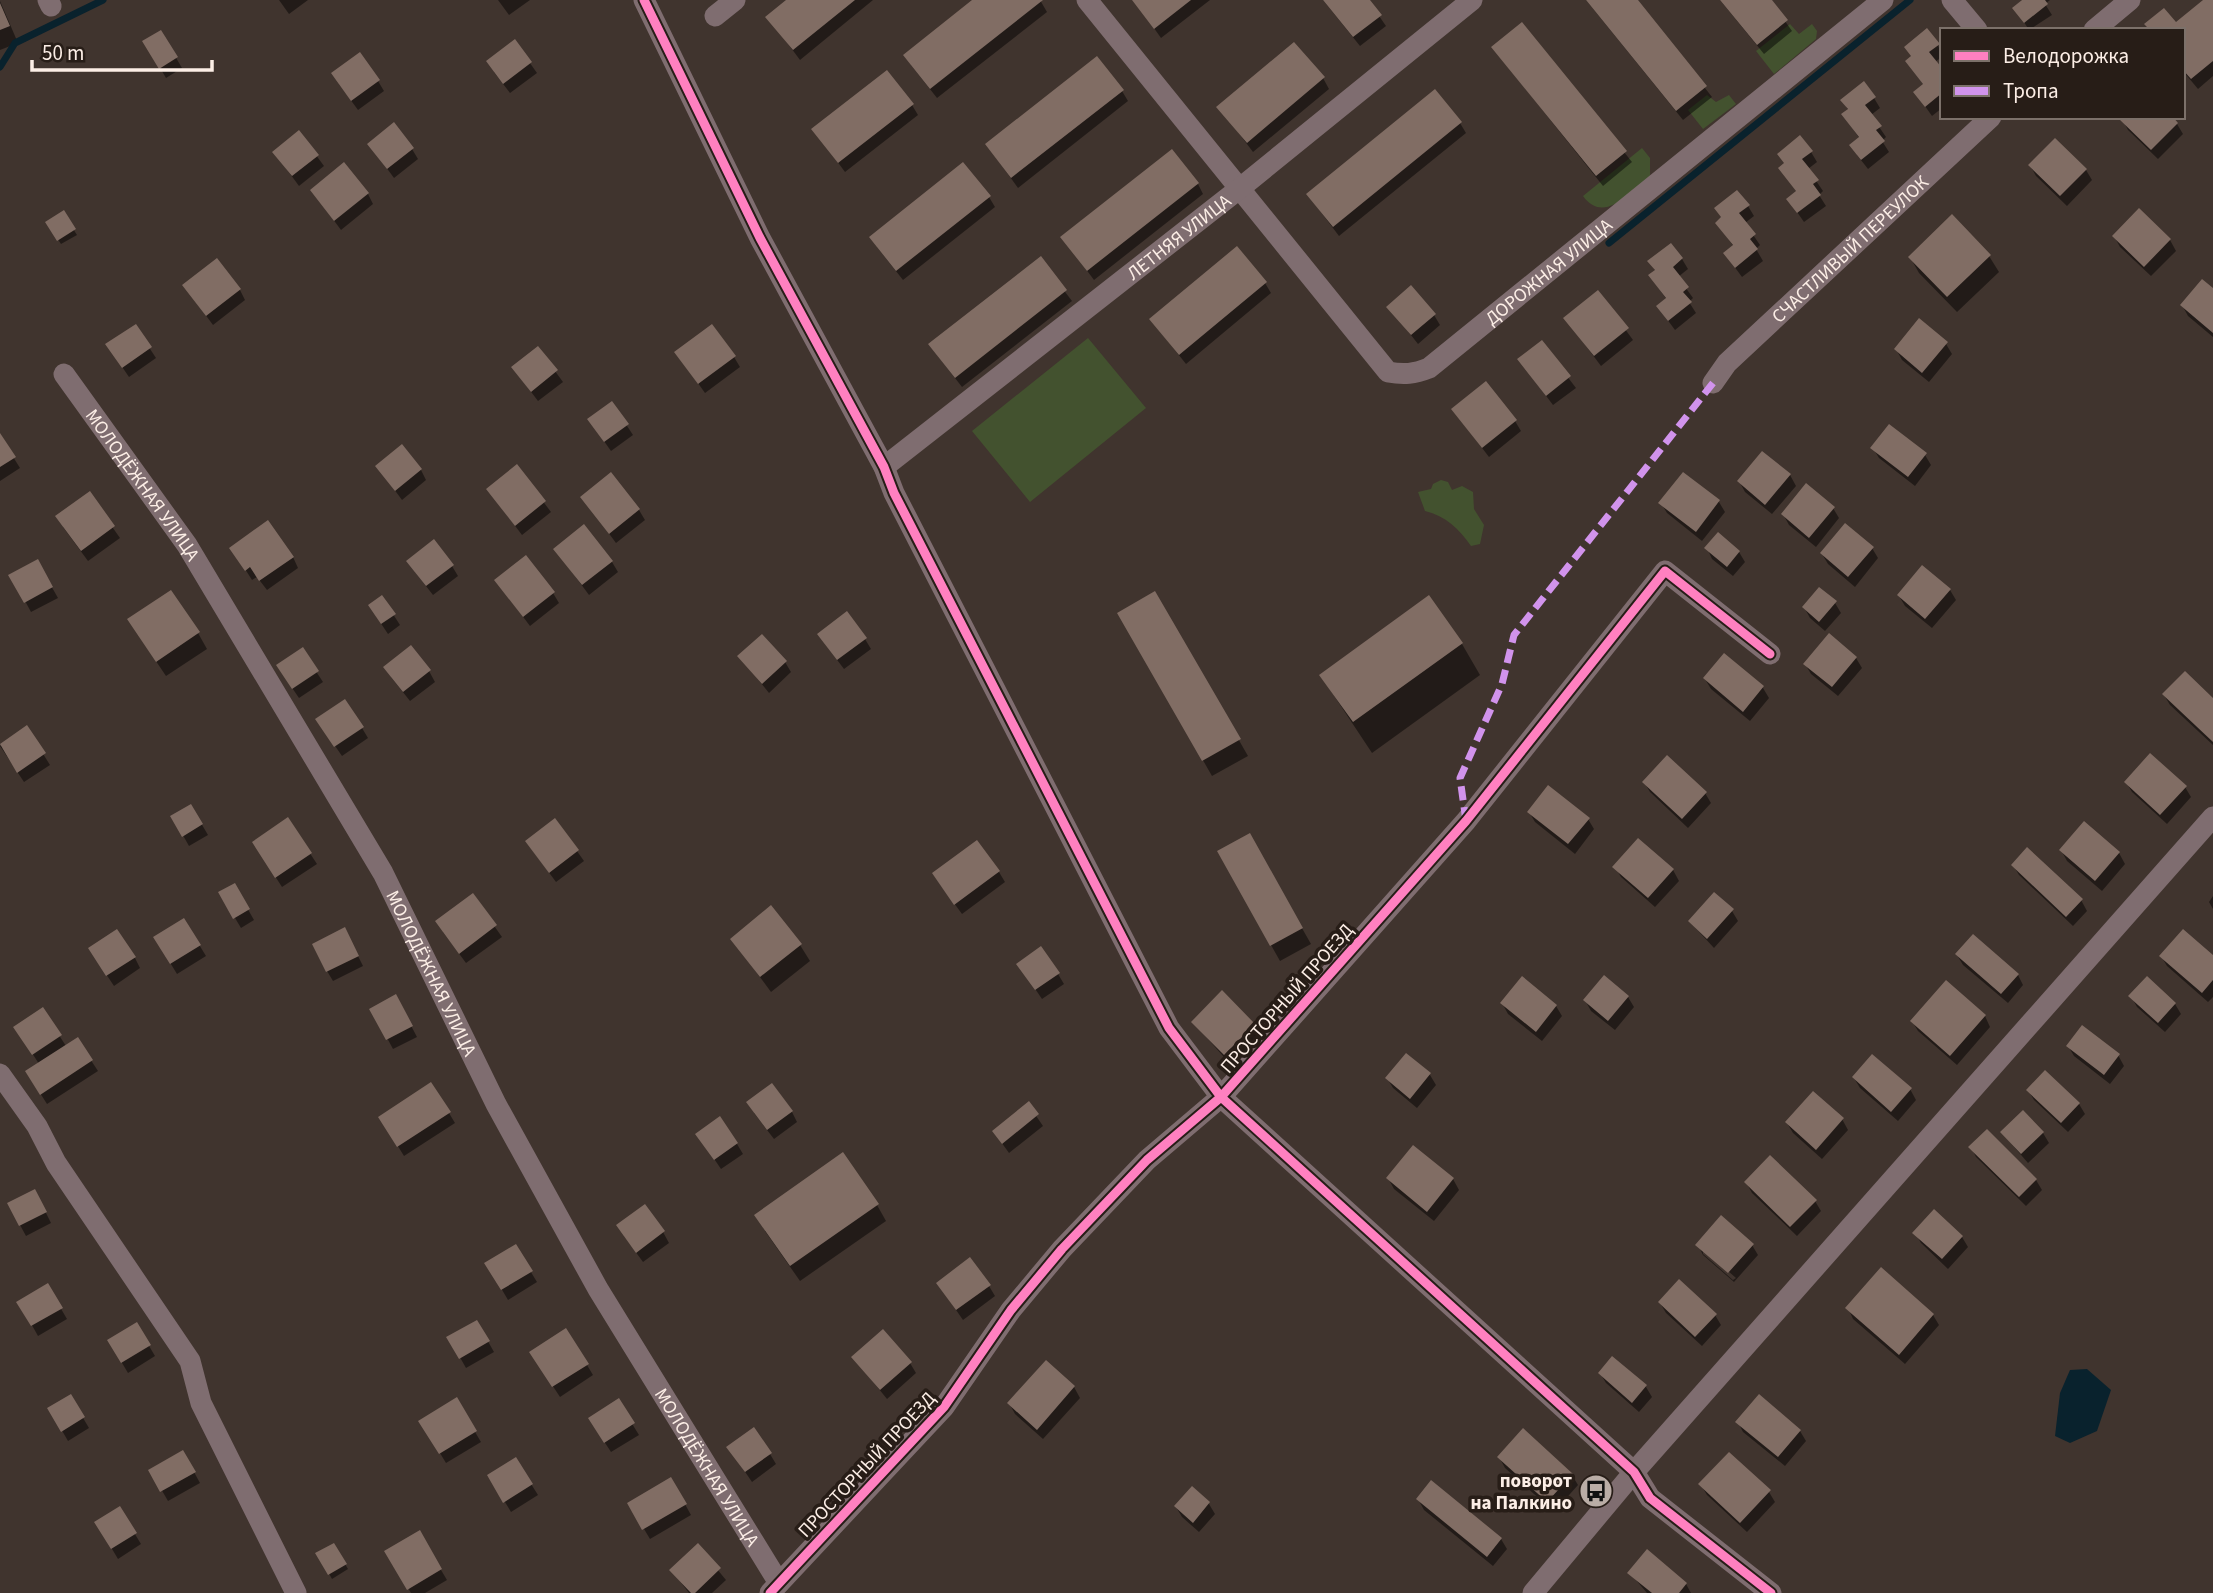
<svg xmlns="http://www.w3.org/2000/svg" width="2213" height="1593" font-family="'Source Sans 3',sans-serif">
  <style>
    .green { fill: #43522f }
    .water { fill: #09222d }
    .shadow { fill: #0007; fill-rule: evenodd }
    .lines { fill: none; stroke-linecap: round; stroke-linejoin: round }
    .stream { stroke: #09222d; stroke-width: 7 }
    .building { fill: #816d64 }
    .minor { stroke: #7f6d70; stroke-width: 21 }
    .quiet { stroke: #d193ec; stroke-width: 7; stroke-dasharray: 14 7; stroke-linecap: butt }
    .cycleway-casing { stroke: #271d17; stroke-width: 13 }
    .cycleway { stroke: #ff80c0; stroke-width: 9 }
    .labels { text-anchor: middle; stroke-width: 7; stroke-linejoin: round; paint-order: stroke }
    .street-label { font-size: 19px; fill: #fceee6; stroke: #271d17 }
    .poi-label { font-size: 19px; font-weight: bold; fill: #fceee6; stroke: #271d17; text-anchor: end }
  </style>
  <rect width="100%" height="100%" fill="#40342e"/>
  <path class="green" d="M1790 24 1799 34 1812 24 1817 31 1816 39 1774 74 1756 51Z
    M1707 95 1716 102 1729 95 1736 104 1703 129 1688 110Z
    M1642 148 1650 158V176C1630 192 1604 225 1583 196Z
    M1088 338 1146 408 1030 502 972 431Z
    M1441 480 1448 482 1452 490 1462 486 1473 492 1474 509 1484 525 1480 544 1471 546C1459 529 1446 516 1425 511L1418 492 1431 489 1433 484Z"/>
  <path class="water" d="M2087 1369 2111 1390 2097 1431 2070 1443 2055 1436 2060 1393 2070 1370Z"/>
  <path class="shadow" d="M279 0H308L289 14Z
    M498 0H530L509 15Z
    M789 0H873L800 60 768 17Z
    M975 0H1040L1047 12 937 98 911 65Z
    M1134 0H1210L1161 38Z
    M1323 0H1368L1386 26 1360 46Z
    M1586 0H1636L1712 97 1683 120Z
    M1720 0H1770L1792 31 1764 54Z
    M2022 0H2050L2045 4 2052 15 2029 30 2015 8Z
    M2205 0H2213V76L2198 89 2183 71V30L2175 25Z
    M0 1 18 43 0 50Z
    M1522 24 1632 162 1603 186 1493 48Z
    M161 32 182 68 166 78 145 42Z
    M515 42 537 73 510 93 494 72Z
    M1938 45 1942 57 1935 62 1942 71V108L1932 116 1915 92 1924 85 1907 62Z
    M1323 78 1329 89 1253 152 1219 107Z
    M378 81 384 91 358 110 339 84Z
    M1122 91 1128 101 1018 188 987 145Z
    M1874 98 1880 108 1871 115 1886 137 1882 141 1889 152 1868 169 1857 155 1860 139 1843 115 1848 110 1843 100Z
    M912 105 918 115 845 172 814 130Z
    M2122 119 2177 124 2183 134 2158 159 2128 130Z
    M1460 123 1466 133 1339 236 1308 195Z
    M299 132 324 166 299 186 274 152Z
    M369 144 412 149 418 159 394 178Z
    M1811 152 1817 162 1808 169 1823 191 1819 195 1826 206 1804 222 1788 199 1797 192 1780 168Z
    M2030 165 2086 170 2092 180 2067 206 2036 176Z
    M1198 184 1203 194 1094 280 1062 237Z
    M312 191 368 194 373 204 341 230Z
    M989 197 995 207 903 280 877 247Z
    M1748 206 1754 216 1745 223 1760 245 1756 249 1763 261 1742 277 1725 254 1734 247 1717 223Z
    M2139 211 2170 240 2176 251 2151 276 2120 247 2114 236Z
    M63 213 77 235 61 244 47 223Z
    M1989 256 1999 272 1957 312 1919 273 1910 257Z
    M1040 259 1072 301 962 387 937 355Z
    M1682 259 1688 269 1678 277 1693 298 1689 302 1696 313 1675 330 1658 307 1667 300 1650 276 1656 272 1650 261Z
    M1265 283 1271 293 1186 364 1151 320Z
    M184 286 240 290 245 300 213 325Z
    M2213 291V337L2188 316 2182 305Z
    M1598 292 1633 340 1601 366 1565 318Z
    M1389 307 1434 315 1440 325 1418 344Z
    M135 326 156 358 129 377 114 355Z
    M1541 342 1576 388 1553 405 1519 360Z
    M1946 344 1952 354 1929 382 1902 360 1896 349Z
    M538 348 563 382 538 401 513 368Z
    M734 357 740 367 705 393 683 362Z
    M612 403 633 435 611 451 589 420Z
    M1453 410 1515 421 1521 431 1489 457Z
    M0 436 20 468 0 481Z
    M1873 448 1925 455 1931 465 1915 486 1879 458Z
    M377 466 421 470 426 480 402 500Z
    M517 467 551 512 522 535 488 490Z
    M1790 475 1796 486 1772 514 1745 492 1739 481Z
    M89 494 120 538 88 561 63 527Z
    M582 497 639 510 645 520 616 543Z
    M1719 502 1725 512 1702 541 1667 513 1661 503Z
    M1833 508 1839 518 1816 547 1789 525 1783 514Z
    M1707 548 1739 552 1745 562 1733 576 1712 559Z
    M1872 548 1878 558 1855 587 1828 564 1822 554Z
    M555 549 612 562 618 572 589 595Z
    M293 557 298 568 267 590 257 577 252 580 238 558Z
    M37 561 58 598 31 612 11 575Z
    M452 566 458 576 433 595 415 572Z
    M503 590 553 593 559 603 530 626Z
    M1950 590 1956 600 1932 628 1905 606 1899 596Z
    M1155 594 1248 756 1212 776 1119 614Z
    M382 597 400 625 388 634 376 616Z
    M1835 603 1841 613 1825 631 1810 618 1804 607Z
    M198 633 207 649 166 676 139 636Z
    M865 639 871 649 844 669 825 644Z
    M1462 644 1480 675 1372 753 1321 676Z
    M302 650 323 682 299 698 284 676Z
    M739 656 785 662 791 672 769 693Z
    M1724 656 1763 688 1769 698 1750 721 1711 689 1705 679Z
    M1856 658 1862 668 1838 696 1811 674 1805 664Z
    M429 671 435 682 410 701 391 677Z
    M2164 695 2213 700V745L2170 705Z
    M27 728 50 765 24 782 0 746Z
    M362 728 368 738 342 756 324 730Z
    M1644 782 1705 793 1711 803 1688 828 1650 792Z
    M2126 782 2185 787 2191 797 2167 824 2132 792Z
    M191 806 208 835 189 846 172 816Z
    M1529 812 1588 819 1594 829 1575 854 1535 822Z
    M288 820 317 864 282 887 260 853Z
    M555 820 584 861 556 882 533 851Z
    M1249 835 1311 944 1280 961 1219 852Z
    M2061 850 2119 853 2125 864 2102 891 2067 861Z
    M2013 865 2081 900 2087 911 2073 926 2019 875Z
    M1615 867 1673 870 1679 881 1655 907 1621 877Z
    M999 872 1005 882 962 914 940 884Z
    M234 885 254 920 241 928 220 893Z
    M473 896 502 937 466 963 443 932Z
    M2213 896V909L2209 902Z
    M1732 911 1738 921 1714 948 1690 922Z
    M184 920 206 956 177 974 155 938Z
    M732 939 800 945 810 961 771 992Z
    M350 940 363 966 333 981 327 971Z
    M1957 955 2018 975 2023 985 2008 1003 1963 965Z
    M2161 956 2213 957V997L2208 1002 2167 966Z
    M135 958 140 968 114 986 96 959Z
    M1025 974H1058L1064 984 1042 999Z
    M1605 977 1628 997 1634 1007 1615 1030 1591 1011 1585 1000Z
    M2131 996 2175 1004 2181 1014 2165 1032 2137 1007Z
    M396 997 417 1037 393 1049 372 1010Z
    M1502 1003 1556 1006 1562 1016 1542 1041 1508 1014Z
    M42 1009 66 1046 77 1039 98 1071 47 1104 33 1082 39 1064 22 1037Z
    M1985 1016 1990 1027 1957 1065 1918 1031 1912 1021Z
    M1193 1022 1254 1025 1260 1035 1230 1064Z
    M2068 1046 2118 1055 2124 1066 2110 1084 2074 1056Z
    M1407 1055 1430 1075 1436 1085 1417 1108 1393 1088 1387 1078Z
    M1854 1078 1910 1089 1916 1100 1898 1121 1860 1088Z
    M2028 1090 2079 1104 2085 1114 2068 1132 2034 1100Z
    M1028 1104 1043 1126 1009 1153 994 1132Z
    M792 1112 797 1122 774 1139 754 1113Z
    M449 1113 455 1123 404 1156 386 1127Z
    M1842 1119 1848 1130 1822 1159 1793 1133 1787 1123Z
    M2002 1133H2043L2049 1143 2028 1163Z
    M704 1144H737L743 1154 721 1169Z
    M1971 1147 2036 1180 2042 1190 2026 1206 1976 1157Z
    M1388 1178 1453 1179 1459 1190 1434 1221 1394 1189Z
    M1746 1182 1815 1201 1821 1211 1797 1236 1752 1193Z
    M40 1201 51 1223 26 1236 20 1225Z
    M877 1205 886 1221 800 1281 765 1231Z
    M663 1232 669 1243 643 1262 624 1236Z
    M1915 1233 1962 1237 1968 1247 1948 1269 1921 1243Z
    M1698 1245H1752L1758 1255 1734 1282 1703 1255ZM1703 1249 1736 1278 1733 1280 1703 1254Z
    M515 1246 537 1282 508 1300 487 1264Z
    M1881 1270 1933 1315 1939 1325 1905 1364 1853 1319 1848 1308Z
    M938 1284 989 1286 995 1296 963 1320Z
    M47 1285 67 1319 38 1336 19 1302Z
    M1660 1303 1715 1315 1721 1325 1702 1346 1666 1313Z
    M477 1322 494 1352 466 1368 449 1338Z
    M136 1324 155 1356 128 1373 109 1341Z
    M853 1357 910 1363 916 1373 887 1399Z
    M1612 1358 1646 1387 1652 1397 1639 1412 1606 1383 1600 1373Z
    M537 1362 587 1365 593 1375 560 1397Z
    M1046 1362 1074 1387 1080 1398 1043 1439 1015 1414 1009 1403Z
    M70 1396 89 1428 68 1441 49 1408Z
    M456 1400 481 1442 446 1463 421 1422Z
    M618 1401 639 1435 611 1452 596 1429Z
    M1738 1422 1800 1431 1806 1441 1785 1466 1743 1432Z
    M183 1452 200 1483 168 1501 150 1470Z
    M770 1454 776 1464 752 1482 735 1457Z
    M1499 1457 1572 1475 1578 1485 1554 1512 1505 1468Z
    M516 1460 538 1495 511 1512 489 1476Z
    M671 1479 691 1515 650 1539 629 1504Z
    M1701 1485 1769 1492 1775 1502 1747 1532 1707 1495Z
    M1192 1489 1209 1504 1215 1514 1199 1532 1182 1517 1176 1507Z
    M1418 1499 1501 1539 1507 1549 1493 1566 1424 1510Z
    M119 1508 141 1544 118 1559 96 1522Z
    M419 1533 447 1580 425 1593H411L387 1552Z
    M334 1545 348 1569 332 1579 318 1554Z
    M698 1546 726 1580 712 1593H689L672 1571Z
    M1630 1573 1686 1584 1691 1593H1647Z"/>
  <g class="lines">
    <path class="stream" d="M0 67 15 43 103 0
      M1609 243 1910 0"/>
  </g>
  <path class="building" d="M786 0H855L793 50 765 17Z
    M972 0H1043L930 89 903 55Z
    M1132 0H1191L1154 29Z
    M1323 0H1370L1382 15 1353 37Z
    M1586 0H1638L1707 86 1676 111Z
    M1720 0H1772L1788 20 1757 45Z
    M2022 0H2045L2048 4 2024 23 2012 8Z
    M2203 0H2213V61L2191 79 2183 70V30H2150L2144 24 2164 8 2176 22Z
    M0 3 10 26 0 30Z
    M1522 22 1627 151 1596 176 1491 47Z
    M1927 28 1940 44 1929 52 1942 68V93L1925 107 1913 92 1923 84 1905 61 1911 56 1904 47Z
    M161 30 178 57 159 69 142 41Z
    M515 39 532 62 503 84 486 61Z
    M1294 42 1325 77 1247 143 1216 107Z
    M360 52 380 80 351 101 331 73Z
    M1097 56 1124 90 1011 178 985 144Z
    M887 70 914 104 838 163 811 129Z
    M1864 81 1876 97 1865 105 1882 126 1876 130 1885 141 1861 160 1849 145 1859 137 1841 114 1848 109 1840 100Z
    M1435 89 1462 122 1333 227 1306 194Z
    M2121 117H2173L2178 123 2151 150 2119 119Z
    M394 122 414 148 387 169 367 144Z
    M299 130 319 155 292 176 272 152Z
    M1800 135 1813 151 1802 159 1819 180 1813 184 1821 195 1797 213 1786 199 1796 191 1778 168 1784 163 1777 154Z
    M2055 138 2087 169 2060 196 2028 165Z
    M1172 149 1199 183 1087 271 1060 237Z
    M344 162 369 193 334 221 310 190Z
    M963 162 991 196 896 271 869 237Z
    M1737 190 1750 205 1739 213 1756 234 1750 239 1758 249 1735 268 1723 253 1733 245 1715 223 1721 217 1714 208Z
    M2139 208 2171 239 2144 267 2112 236Z
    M64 210 76 229 57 241 45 222Z
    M1952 214 1991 255 1947 297 1908 257Z
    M1671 243 1683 258 1673 267 1689 287 1683 292 1692 302 1668 321 1656 306 1666 298 1648 275 1655 270 1647 261Z
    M1237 246 1267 282 1179 355 1149 319Z
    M1041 256 1067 290 955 378 928 344Z
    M217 258 241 289 206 316 182 285Z
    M2202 279 2213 288V333L2180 305Z
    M1411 285 1436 314 1411 335 1386 307Z
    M1598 290 1629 328 1594 356 1563 318Z
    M1919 318 1948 342 1922 373 1894 349Z
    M136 324 152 347 122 368 105 344Z
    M712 324 736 356 698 384 674 352Z
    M1542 340 1571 376 1546 396 1517 359Z
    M538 346 558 370 531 392 511 367Z
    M1486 381 1517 420 1482 448 1451 409Z
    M612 401 629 424 604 442 587 419Z
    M1889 424 1927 453 1908 477 1870 448Z
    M0 433 16 457 0 467Z
    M402 444 422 469 395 491 375 466Z
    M1762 451 1791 474 1765 505 1737 481Z
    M517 464 546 501 515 526 486 489Z
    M611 472 640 509 609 534 580 497Z
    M1683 472 1720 500 1696 532 1658 503Z
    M1806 483 1835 507 1809 538 1781 514Z
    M90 491 115 526 81 551 55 516Z
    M268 520 294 557 259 581 250 567 245 571 229 548Z
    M1845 523 1874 547 1848 577 1820 553Z
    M584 524 613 561 582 585 553 549Z
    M1718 532 1740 551 1727 567 1704 548Z
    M434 539 454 565 426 586 406 561Z
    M526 555 555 592 523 617 494 580Z
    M38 559 53 587 24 603 8 575Z
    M1922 565 1951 589 1925 619 1897 595Z
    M1819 587 1837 601 1819 622 1802 607Z
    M171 590 200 632 156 662 127 619Z
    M1155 591 1241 739 1202 761 1117 613Z
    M382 595 396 614 381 624 368 605Z
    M1429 595 1463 643 1353 722 1319 675Z
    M847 611 867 638 837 660 817 634Z
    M1829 633 1857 657 1832 687 1803 664Z
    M762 634 787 661 762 684 737 656Z
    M411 645 431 670 403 692 383 667Z
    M303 647 319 671 292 689 276 665Z
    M1724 653 1764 686 1743 712 1703 678Z
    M2185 671 2213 698V742L2162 694Z
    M345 699 364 727 334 747 315 719Z
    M27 725 46 753 17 773 0 744Z
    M2150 753 2187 786 2160 815 2124 782Z
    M1667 755 1707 792 1682 819 1642 782Z
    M1548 785 1590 818 1568 844 1527 812Z
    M191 804 203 824 182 837 170 816Z
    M288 817 312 853 275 878 252 842Z
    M555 818 579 850 549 873 525 841Z
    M2084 821 2120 852 2095 881 2059 850Z
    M1250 833 1303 928 1270 946 1217 851Z
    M1638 838 1674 869 1648 898 1612 867Z
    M977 840 1000 871 954 905 932 873Z
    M2027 847 2083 899 2066 917 2011 865Z
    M235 883 250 909 233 919 218 892Z
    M1714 892 1734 909 1707 939 1688 921Z
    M473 893 497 925 459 954 435 921Z
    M771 905 802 944 760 977 730 939Z
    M184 918 201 945 170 964 153 937Z
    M345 927 359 956 326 972 312 944Z
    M117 929 136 957 106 976 88 948Z
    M2183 929 2213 955V980L2202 993 2159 956Z
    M1973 934 2019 974 2001 994 1955 954Z
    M1041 946 1060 973 1035 990 1016 964Z
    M1604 975 1629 996 1608 1021 1583 1000Z
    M1522 976 1557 1005 1536 1032 1500 1003Z
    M2147 976 2176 1003 2158 1023 2128 996Z
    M1946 980 1986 1015 1950 1056 1910 1021Z
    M1222 990 1255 1024 1224 1055 1191 1022Z
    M396 994 413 1026 386 1040 369 1009Z
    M43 1007 62 1035 32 1055 13 1027Z
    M2082 1025 2120 1054 2104 1075 2066 1046Z
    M78 1037 93 1060 40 1095 25 1071Z
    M1406 1053 1431 1073 1410 1099 1385 1078Z
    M1872 1054 1912 1088 1891 1112 1852 1077Z
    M2045 1070 2080 1103 2061 1123 2026 1090Z
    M431 1082 451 1112 397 1147 378 1117Z
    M772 1083 793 1111 767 1130 746 1102Z
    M1813 1091 1844 1118 1816 1150 1785 1122Z
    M1029 1101 1039 1114 1002 1144 992 1131Z
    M2023 1110 2044 1132 2021 1154 2000 1132Z
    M720 1116 738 1143 714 1160 695 1134Z
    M1987 1129 2037 1179 2019 1197 1968 1147Z
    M1413 1145 1454 1178 1427 1212 1386 1178Z
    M843 1152 879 1204 790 1266 754 1215Z
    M1770 1155 1817 1200 1790 1227 1744 1182Z
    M35 1189 47 1212 19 1226 7 1203Z
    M645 1204 665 1231 636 1253 616 1225Z
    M1934 1209 1963 1236 1942 1259 1912 1233Z
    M1721 1215 1754 1244 1728 1273 1695 1245Z
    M516 1244 533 1271 501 1290 484 1263Z
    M970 1257 991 1285 956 1310 936 1283Z
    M1881 1267 1934 1314 1899 1355 1845 1308Z
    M1679 1279 1717 1314 1695 1337 1658 1302Z
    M48 1283 63 1308 31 1326 16 1302Z
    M477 1320 490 1341 459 1359 446 1337Z
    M137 1322 151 1345 121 1363 107 1340Z
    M566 1328 589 1364 552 1387 529 1352Z
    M883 1329 912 1362 880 1390 851 1357Z
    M1612 1356 1647 1385 1632 1403 1598 1373Z
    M1046 1360 1075 1386 1037 1430 1007 1403Z
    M71 1394 85 1417 61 1432 47 1408Z
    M1759 1394 1801 1430 1778 1457 1735 1422Z
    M457 1397 477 1431 439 1454 418 1421Z
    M619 1398 635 1423 604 1443 588 1418Z
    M754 1427 772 1453 745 1472 726 1447Z
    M1523 1428 1573 1474 1547 1502 1497 1457Z
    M183 1450 196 1472 160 1492 148 1470Z
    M1729 1452 1771 1490 1740 1523 1698 1484Z
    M516 1457 533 1484 503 1503 487 1475Z
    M671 1477 687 1504 642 1530 627 1503Z
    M1431 1480 1502 1538 1487 1557 1416 1499Z
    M1192 1486 1210 1502 1193 1523 1174 1506Z
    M120 1506 137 1533 111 1549 94 1522Z
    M420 1530 442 1569 407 1590 384 1551Z
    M334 1543 347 1564 328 1575 315 1553Z
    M698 1543 721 1568 695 1593H691L669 1570Z
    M1647 1549 1687 1583 1679 1593H1652L1627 1573Z"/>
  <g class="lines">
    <g class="minor">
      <path d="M48 0 51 6"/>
      <path d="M644 0 760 238 884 467 894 493 1169 1028 1221 1097 1634 1472 1650 1498 1771 1593"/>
      <path id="s1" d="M1087 0 1388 372C1404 375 1414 374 1429 368L1883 0"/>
      <path d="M1952 0 1977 30"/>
      <path d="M715 16 735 0"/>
      <path d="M2094 30 2130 0"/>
      <path id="s2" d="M64 374 187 545 383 873 496 1104 598 1289 779 1583"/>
      <path id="s3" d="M1713 383 1727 363 1991 117"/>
      <path id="s4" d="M884 467 1239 189 1472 0"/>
      <path d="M0 1074 37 1126 56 1163 190 1361 201 1403 296 1593"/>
      <path d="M770 1593 944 1407 1011 1310 1062 1249 1147 1160 1221 1097 1466 821 1665 571 1770 654"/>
      <path d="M1533 1593 1634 1472 2213 817"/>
    </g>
    <path class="quiet" d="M1466 821 1460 778 1502 684 1514 635 1713 383"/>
    <defs>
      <path id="cycleway" d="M644 0 760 238 884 467 894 493 1169 1028 1221 1097 1634 1472 1650 1498 1771 1593
        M770 1593 944 1407 1011 1310 1062 1249 1147 1160 1221 1097 1466 821 1665 571 1770 654"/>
    </defs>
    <use href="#cycleway" class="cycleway-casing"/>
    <use href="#cycleway" class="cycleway"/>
  </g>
  <defs>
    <symbol id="bus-disc" viewBox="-11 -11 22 22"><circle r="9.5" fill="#baada6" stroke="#271d17"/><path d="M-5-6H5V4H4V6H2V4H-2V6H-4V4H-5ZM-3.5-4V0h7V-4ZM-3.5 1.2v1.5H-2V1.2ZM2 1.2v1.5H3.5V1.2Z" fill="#111"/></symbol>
  </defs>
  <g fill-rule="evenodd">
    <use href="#bus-disc" x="1577" y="1472" width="38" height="38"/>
  </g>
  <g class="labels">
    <g class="street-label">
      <text dy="7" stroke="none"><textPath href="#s4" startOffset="374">ЛЕТНЯЯ УЛИЦА</textPath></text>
      <text dy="7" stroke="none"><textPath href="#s3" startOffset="192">СЧАСТЛИВЫЙ ПЕРЕУЛОК</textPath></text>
      <text dy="7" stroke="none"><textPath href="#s1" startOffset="674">ДОРОЖНАЯ УЛИЦА</textPath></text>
      <text dy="7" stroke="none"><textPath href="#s2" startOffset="136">МОЛОДЁЖНАЯ УЛИЦА</textPath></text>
      <text dy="7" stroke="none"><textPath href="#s2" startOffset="704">МОЛОДЁЖНАЯ УЛИЦА</textPath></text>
      <text transform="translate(1286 998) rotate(-49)" y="7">ПРОСТОРНЫЙ ПРОЕЗД</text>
      <text transform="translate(866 1464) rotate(-47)" y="7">ПРОСТОРНЫЙ ПРОЕЗД</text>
      <text dy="7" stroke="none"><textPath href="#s2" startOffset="1270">МОЛОДЁЖНАЯ УЛИЦА</textPath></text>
    </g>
    <g class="poi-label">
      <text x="1572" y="1487">поворот<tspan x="1572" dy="22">на Палкино</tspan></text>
    </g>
  </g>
  <rect x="1940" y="28" width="245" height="91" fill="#271d17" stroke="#7c716a" stroke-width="2"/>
  <rect x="1954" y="51" width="35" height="10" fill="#ff80c0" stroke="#7c716a" stroke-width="2"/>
  <text x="2003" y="63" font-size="21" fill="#fceee6">Велодорожка</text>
  <rect x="1954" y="86" width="35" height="10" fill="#d193ec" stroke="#7c716a" stroke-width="2"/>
  <text x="2003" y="98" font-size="21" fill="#fceee6">Тропа</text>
  <path d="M32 60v10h180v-10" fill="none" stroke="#fceee6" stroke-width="3.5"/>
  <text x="42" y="60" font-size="21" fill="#fceee6" stroke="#271d17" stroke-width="5" paint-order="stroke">50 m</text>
</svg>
